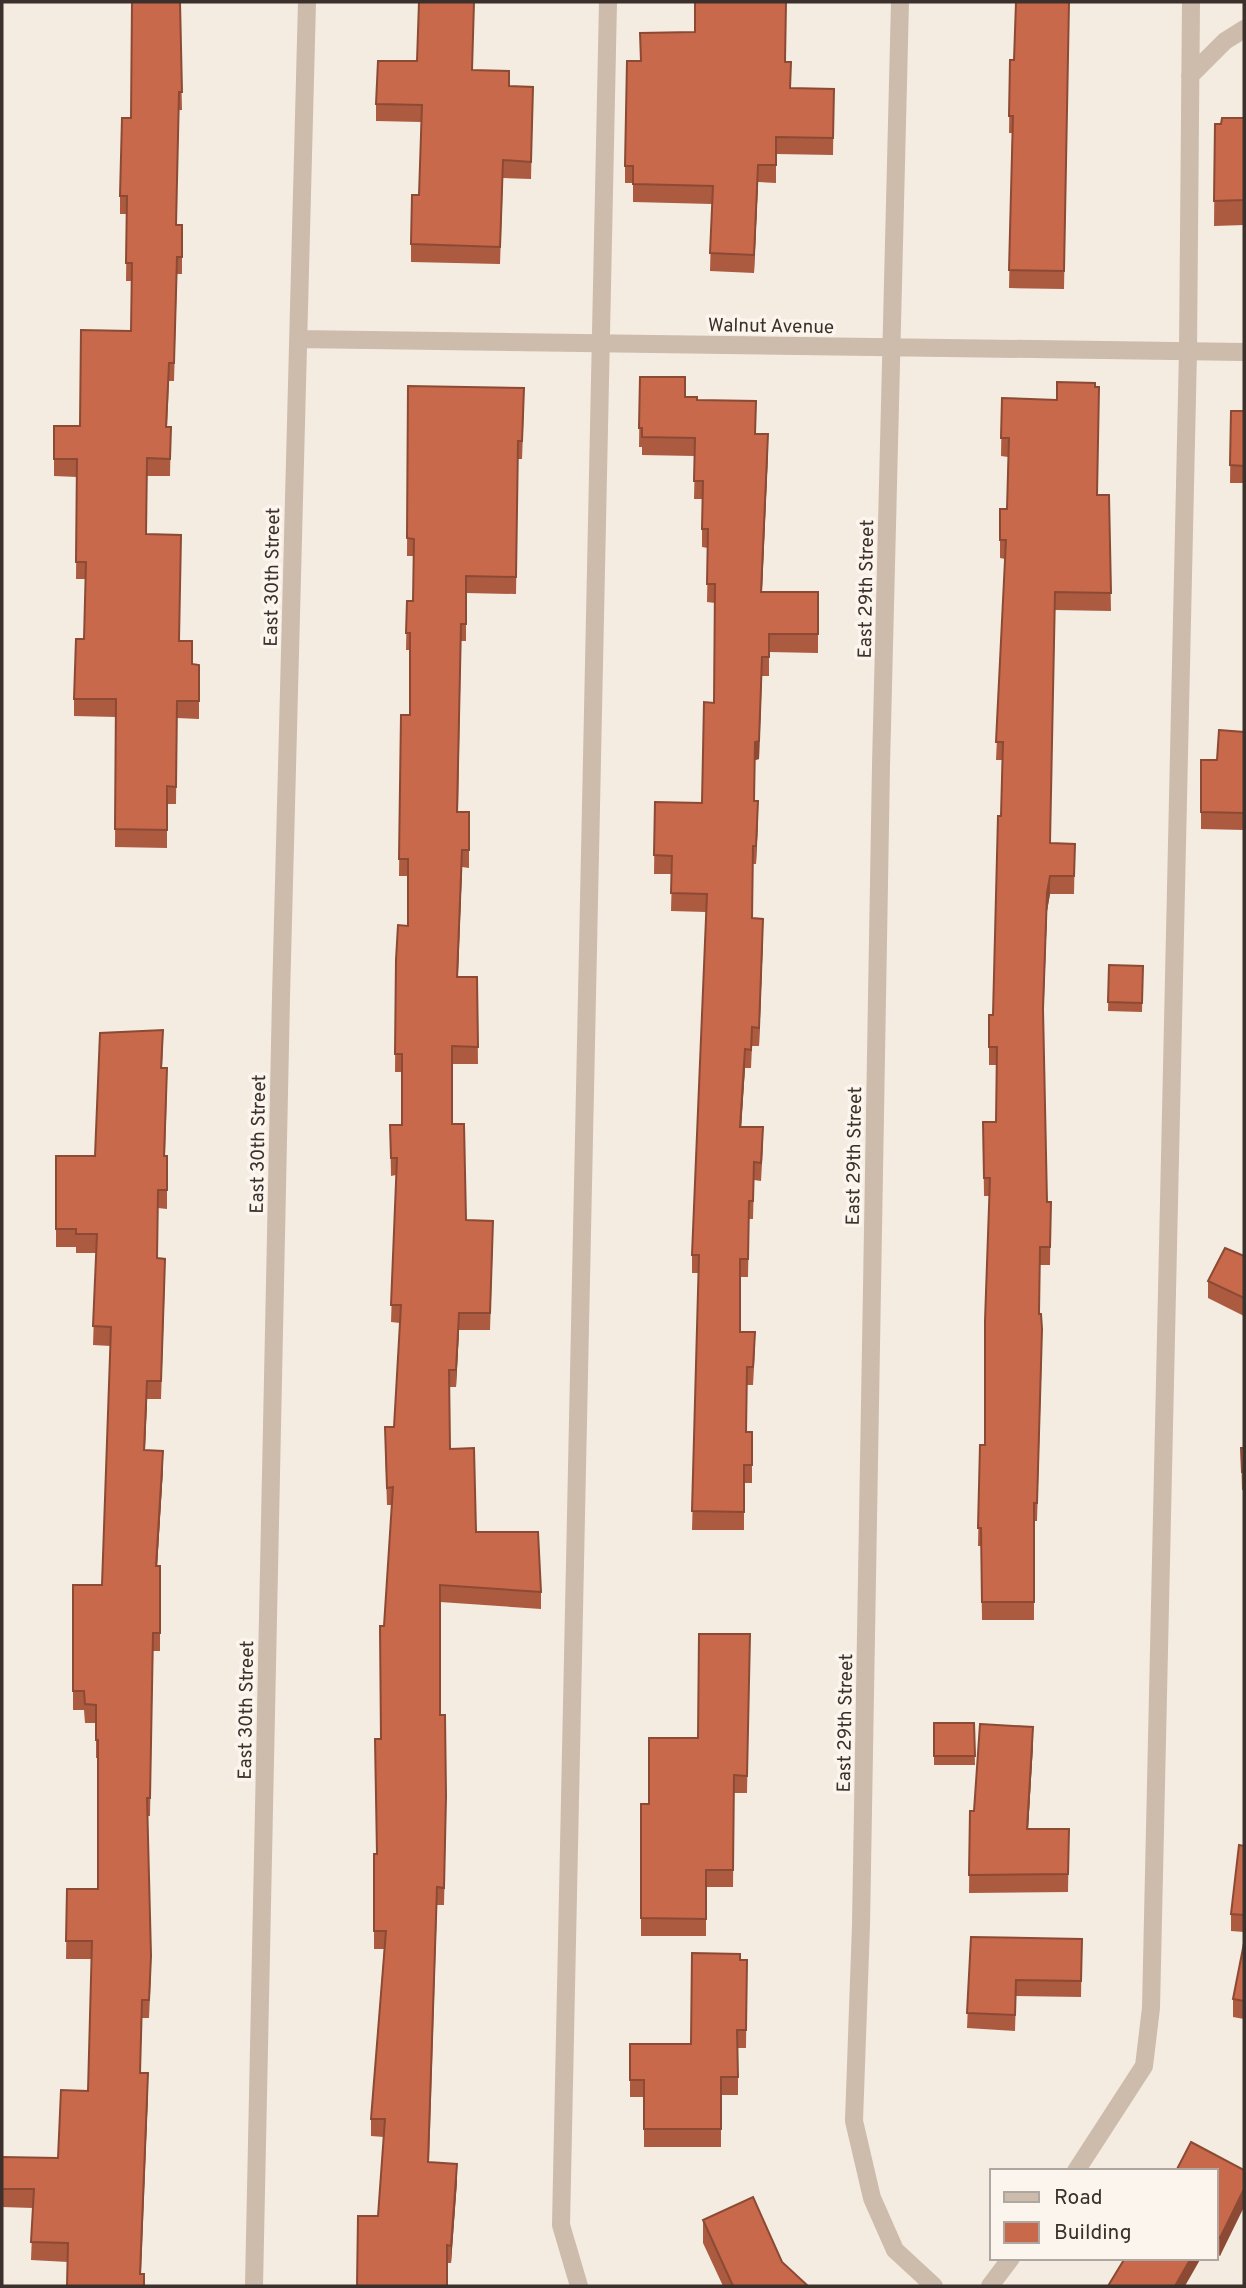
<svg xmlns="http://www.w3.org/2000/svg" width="1246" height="2288" font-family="Overpass,sans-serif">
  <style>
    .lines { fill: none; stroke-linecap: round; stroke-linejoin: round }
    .lane { stroke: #cdbbac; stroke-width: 18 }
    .street { stroke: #cdbbac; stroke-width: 18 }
    .wall { fill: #ac5a40 }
    .shaded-wall { fill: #8c4a34 }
    .building { fill: #c8694b; stroke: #8c4a34; stroke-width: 2 }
    .labels { text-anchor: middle; stroke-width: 7; stroke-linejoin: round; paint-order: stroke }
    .street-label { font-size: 19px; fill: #3b302b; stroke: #fbf5ee }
  </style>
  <rect width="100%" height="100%" fill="#f4ebe1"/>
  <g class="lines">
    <path class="lane" d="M1190 76 1225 41 1244 29
      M1076 2171 1144 2066 1151 2008 1188 351 1191 2
      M579 2286 561 2225 608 2
      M990 2286 1011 2258"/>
    <path class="street" d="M900 2 881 766 861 1925 854 2121 872 2198 895 2250 934 2286
      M298 339 1244 352
      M254 2286 281 997 307 2"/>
  </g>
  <path class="wall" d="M1069 2 1064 289 1009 288 1012 133H1009L1010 60H1014Z
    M180 20 182 110H179L176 225H182V274H177L174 381H169L167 427H171L170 476H147L146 534 179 641 192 664 199 682V719L177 718 176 804H167V848L115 847 116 717 74 716V699L84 639 86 579H76L77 477 54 476V426H80L131 331 132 281H126L127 214H120V196L131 118Z
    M417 61 473 70 509 86 533 87 531 179 503 178 500 264 411 262V244L419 195 421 122 376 121V104Z
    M640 61 785 62 790 88 834 89 833 155 776 154V183L758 182 754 273 710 271 712 204 633 202V183H625V166Z
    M1244 118V225L1214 226 1215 124H1221Z
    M640 377 685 397 697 400 755 434 768 452 762 592H818V653L769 652V676H762L759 759 755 760 754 801 758 820 756 864H753L752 918 763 937 759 1046H752L751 1068H745L741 1127 763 1146 761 1181 754 1180 753 1219H749L748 1277H740V1332L755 1350 753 1385H747L746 1432H752V1483H744V1530H692L699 1273H692V1255L706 912 671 911 672 874H654L655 802 702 803 714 703 715 603 707 602 708 548 702 547V499H694L695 456 642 455V447H639Z
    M408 386 524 406 522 459H518L516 594 466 593V641H461L458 812H469V868L462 867 458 977H477L478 1064H452V1124L466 1220 493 1238 490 1330H459L456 1387H450V1449L476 1532 541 1592V1609L440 1602V1715L446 1813 444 1905H437L429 2162 457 2181 451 2263H447L378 2216 384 2137 371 2136V2119L384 1949H374V1854H377L384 1626 392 1505H387L385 1445 394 1427 400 1323 391 1322 396 1175 391 1176 390 1125H402V1072H395L396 960 408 926V876H399L401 715H410V650H406L407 601H413L414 556H407Z
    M1002 398 1097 495H1109L1111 611 1055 610 1050 843 1075 844 1074 894H1050L1047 911 1043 1021 1047 1202H1051L1050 1265H1040L1039 1314 1042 1348 1037 1521H1034V1620H982L981 1546H978L980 1445H985L990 1196H984L983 1122H996V1065H989V1015H993L1001 816 1002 760H996L1005 559 1000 558V509H1007L1008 457 1001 456Z
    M1231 411H1244V483H1230Z
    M1244 732V830L1201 829V760H1217Z
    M1109 965 1143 966 1142 1012 1108 1011Z
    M163 1048 162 1068 167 1087 165 1156H167V1209L158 1208 157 1258 165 1277 161 1399H147L145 1450 163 1469 157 1566H160V1651H153L150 1816H147L151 1974 149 2018H142L140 2073 148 2092 141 2274 68 2262 31 2260 33 2208 2 2207V2157L58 2158 88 2091 92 1959H66L67 1889H98V1758H96V1723H85L84 1710H73V1585H102L111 1346 93 1345 96 1253H76V1247H56V1156H95Z
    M1244 1256V1316L1208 1298V1281Z
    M1241 1448H1244V1490H1242Z
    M750 1634 747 1793H734L733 1887H706V1936H641V1804H649L698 1738Z
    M934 1723H974L975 1765H934Z
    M1033 1745 1028 1829H1069L1068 1892 969 1893 970 1811H974Z
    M1244 1846V1932L1231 1931V1914Z
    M971 1937 1082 1939 1081 1997 1016 1996 1015 2031 967 2028Z
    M1244 1943V2019L1233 2017V1999Z
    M740 1960H747L746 2048H738V2095H721V2147H644V2097H630V2044H691Z
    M1244 2170 1220 2256 1216 2254V2171Z
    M703 2220 782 2262 808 2286H723L703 2243Z"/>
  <path class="shaded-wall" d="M758 165V182L754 273V255Z
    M768 434V452L761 610V592Z
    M762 657 759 759 755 760V742Z
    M758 801V820L756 864V846Z
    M462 850V867L457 995V977Z
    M1050 876V894L1047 911 1043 1027 1047 893Z
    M763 919V937L759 1046V1028Z
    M745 1049V1068L740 1145V1127Z
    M459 1313V1330L456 1387V1370Z
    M147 1381V1399L144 1469V1450Z
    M163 1451V1469L156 1585V1566Z
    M1033 1727V1745L1027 1847V1829Z
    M148 2073V2092L140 2286Z
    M457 2164V2181L451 2263V2246Z
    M1244 2189V2207L1220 2256V2238Z
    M1191 2258H1201L1185 2286H1175Z"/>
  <path class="building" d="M132 2H180L182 92H179L176 225H182V257H177L174 363H169L166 427H171L170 459 147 458 146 534 181 535 179 641H192V664L199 665V701H177L176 787 167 786V830L115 829 116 699H74L76 639H84L86 562H76L77 459H54V426H80L81 330 131 331 132 263H126L127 196H120L122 118H131Z
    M419 2H474L472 70 509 71V86L533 87 531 162 503 160 500 247 411 244 412 195H419L422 105 376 104 378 61H417Z
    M695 2H786L785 62H791L790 88 834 89 833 138 776 137V165H758L754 255 710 253 713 186 633 184V166H625L627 61H641L640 33 695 32Z
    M1016 2H1069L1064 271 1009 270 1013 116H1009L1010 60H1014Z
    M1222 118H1244V200L1214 201 1215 124H1221Z
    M640 377H685V397H697V400L756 401 755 434H768L761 592H818V634H769V657H762L759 741 755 742 754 801H758L756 846H753L752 918 763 919 759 1028 752 1027 751 1050 745 1049 740 1127H763L761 1163 754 1162 753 1201H749L748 1259H740V1332H755L753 1367H747L746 1432H752V1465H744V1512L692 1511 699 1255H692L707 894 671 893 672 856 654 855 655 802 702 803 704 702 714 703 715 584H707L708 529H702L703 481H694L695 438 642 437V428H639Z
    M1057 382 1095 383V387H1099L1097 495H1109L1111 593 1055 592 1050 843 1075 844 1074 876H1050L1047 893 1043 1009 1047 1202H1051L1050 1247H1040L1039 1314H1041L1042 1329 1037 1503H1034V1602H982L981 1528H978L980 1445H985V1321L990 1178H984L983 1122H996L997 1047H989V1015H993L998 816H1001L1003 742H996L1006 540H1000V509H1007L1009 438H1001L1002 398 1057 400Z
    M408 386 524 388 522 441H518L516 577 466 576V624H461L457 812H469V850H462L457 977H477L478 1047 452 1046V1124H464L466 1220 493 1221 490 1313H459L456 1370H449L450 1449 474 1448 476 1532H538L541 1592 440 1585V1715H445L446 1796 444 1888 437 1887 428 2162 457 2164 451 2246 447 2245V2286H357L358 2216H378L385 2119H371L386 1931H374V1854H377L375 1739H381L380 1626H384L393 1487 387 1488 385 1427H394L401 1305H391L397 1158H391L390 1125H402V1054H395L396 960 398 925 408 926V859H399L401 715H410V633H406L407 601H413L414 539 407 538Z
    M1231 411H1244V466L1230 465Z
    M1219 730 1244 732V813L1201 812V760H1217Z
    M1109 965 1143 966 1142 1003 1108 1002Z
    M163 1030 161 1068H167L164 1156H167V1190H158L157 1258 165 1259 161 1381H147L144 1450 163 1451 156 1566H160V1633H153L150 1798H147L151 1956 149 2000H142L140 2073H148L140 2274H144V2286H67L68 2243 31 2242 34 2189H2V2157L58 2158 61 2090 88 2091 92 1941H66L67 1889H98V1740H96V1705L85 1704 84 1691H73V1585H102L111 1327 93 1326 97 1234H76V1229H56V1156H95L100 1033Z
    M1225 1248 1244 1256V1298L1208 1281Z
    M1241 1448H1244V1472H1242Z
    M699 1634H750L747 1776 734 1775 733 1870H706V1919L641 1918V1804H649V1738H698Z
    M934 1723H974L975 1756H934Z
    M980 1724 1033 1727 1027 1829H1069L1068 1874 969 1875 970 1811H974Z
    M1239 1845 1244 1846V1915L1231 1914Z
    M971 1937 1082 1939 1081 1981 1016 1980 1015 2015 967 2013Z
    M1244 1943V2001L1233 1999Z
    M692 1953 740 1954V1960H747L746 2030H737L738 2077H721V2129H644V2080H630V2044H691Z
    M1191 2142 1244 2170V2189L1220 2238 1216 2236V2171H1176Z
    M753 2197 782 2262 808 2286H733L703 2220Z
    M1125 2258H1191L1175 2286H1108Z"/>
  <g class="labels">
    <g class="street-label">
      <text transform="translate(771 325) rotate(1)" y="7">Walnut Avenue</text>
      <text transform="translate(271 577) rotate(-89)" y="7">East 30th Street</text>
      <text transform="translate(865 589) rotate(-89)" y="7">East 29th Street</text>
      <text transform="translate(257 1144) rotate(-89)" y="7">East 30th Street</text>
      <text transform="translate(853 1156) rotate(-89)" y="7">East 29th Street</text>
      <text transform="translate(245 1710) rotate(-89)" y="7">East 30th Street</text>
      <text transform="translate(844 1723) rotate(-89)" y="7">East 29th Street</text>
    </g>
  </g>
  <rect width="1246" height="2288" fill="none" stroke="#3b302b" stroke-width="7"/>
  <rect x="990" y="2169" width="228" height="91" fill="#fbf5ee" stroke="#aea6a0" stroke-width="2"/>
  <rect x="1004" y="2192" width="35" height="10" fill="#cdbbac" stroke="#aea6a0" stroke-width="2"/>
  <text x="1054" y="2204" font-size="21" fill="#3b302b">Road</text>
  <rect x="1004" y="2222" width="35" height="21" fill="#c8694b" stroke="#aea6a0" stroke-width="2"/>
  <text x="1054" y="2239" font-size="21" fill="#3b302b">Building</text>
</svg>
